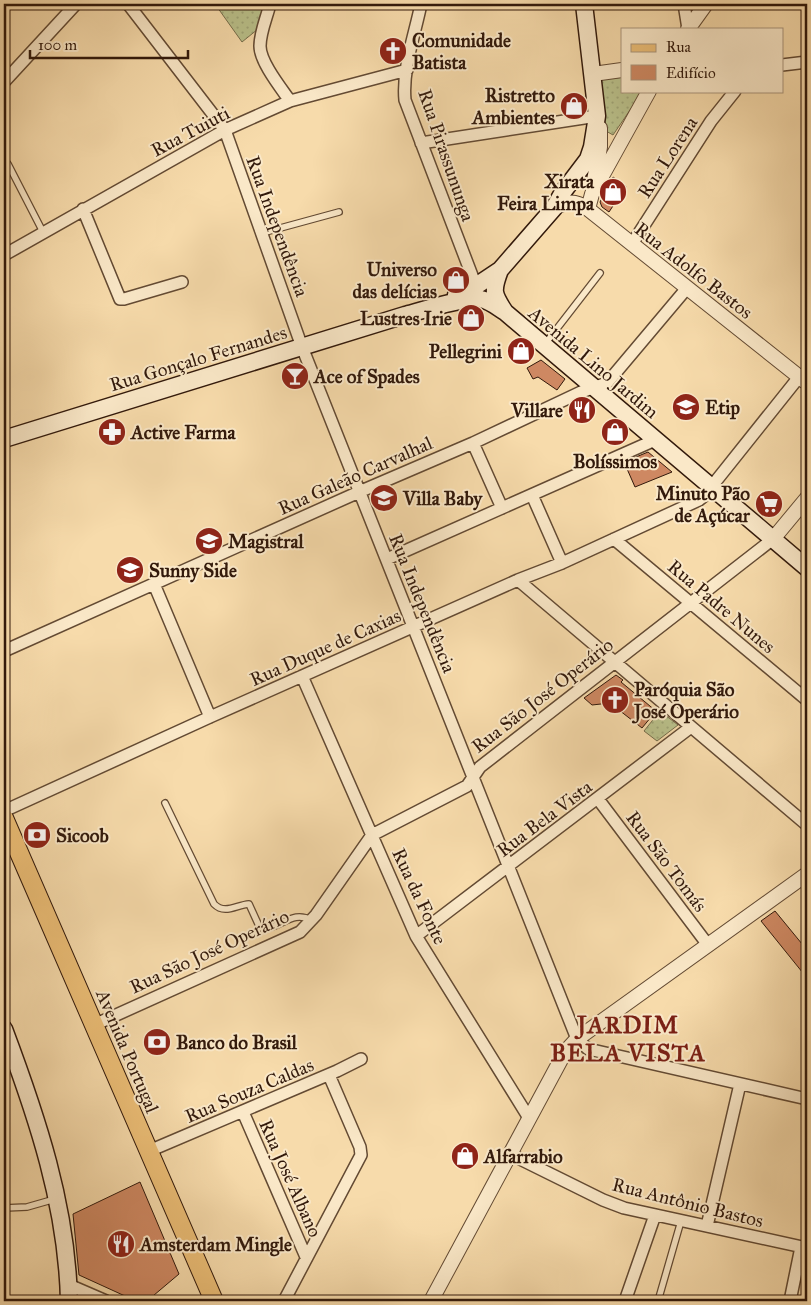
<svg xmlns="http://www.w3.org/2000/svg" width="811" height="1305" font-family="'IM FELL Great Primer',serif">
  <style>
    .park { fill: url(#park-dots); stroke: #766d4b }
    .building { fill: #ce8862; stroke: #32190b }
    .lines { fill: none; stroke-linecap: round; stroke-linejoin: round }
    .service-casing { stroke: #634a33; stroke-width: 8 }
    .minor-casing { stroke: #634a33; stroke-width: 14 }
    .tertiary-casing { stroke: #634a33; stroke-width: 16 }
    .secondary-casing { stroke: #32190b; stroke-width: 19 }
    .primary-casing { stroke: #32190b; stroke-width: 20 }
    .service { stroke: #fae8c8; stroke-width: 5.5 }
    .minor { stroke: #fae8c8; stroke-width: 11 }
    .tertiary { stroke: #fae8c8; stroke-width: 14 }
    .secondary { stroke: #fae8c8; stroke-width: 16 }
    .primary { stroke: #ecbe76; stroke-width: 18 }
    .labels { text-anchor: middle; stroke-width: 4; stroke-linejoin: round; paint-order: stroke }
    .poi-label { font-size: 19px; font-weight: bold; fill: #32190b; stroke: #fae8c8; text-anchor: start }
    .street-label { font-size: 19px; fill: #32190b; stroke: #fae8c8 }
    .district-label { font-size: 24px; font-weight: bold; letter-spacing: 1px; fill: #7a1f14; stroke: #fae8c8 }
  </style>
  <defs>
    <pattern id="park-dots" width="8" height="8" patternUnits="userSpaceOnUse" patternTransform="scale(1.25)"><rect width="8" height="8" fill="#bac18b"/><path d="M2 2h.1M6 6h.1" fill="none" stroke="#a0a577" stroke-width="1.8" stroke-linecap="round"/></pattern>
  </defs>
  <rect width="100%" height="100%" fill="#f7dbab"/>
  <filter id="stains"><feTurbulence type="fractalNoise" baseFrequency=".004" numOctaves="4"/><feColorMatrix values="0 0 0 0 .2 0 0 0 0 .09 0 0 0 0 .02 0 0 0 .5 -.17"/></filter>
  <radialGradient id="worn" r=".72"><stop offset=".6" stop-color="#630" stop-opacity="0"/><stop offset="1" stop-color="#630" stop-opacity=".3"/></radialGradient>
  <path class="park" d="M215 4H265L258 29 242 42Z
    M622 75V91H643L613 135 606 131 600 82 602 79Z
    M660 711 678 725 657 741 644 731Z"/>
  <path class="building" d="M613 177 626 186 609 212 602 207 600 202Z
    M541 360 565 379 557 390 538 377 533 379 527 368Z
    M648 452 672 472 635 487 624 462Z
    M616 675 623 680 621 682 656 711 642 728 610 703 592 705 584 698Z
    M775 911 807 950V978L761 921Z
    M140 1182 179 1274 147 1301H136L79 1275 73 1214Z"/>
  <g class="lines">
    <defs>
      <path id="service" d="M4 163 8 164 43 232
        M262 233 339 212
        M545 344 600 273
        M165 803 214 904C225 915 236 905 249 904L259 926 263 929C284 927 291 910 312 920
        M4 1208 27 1207 55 1199
        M658 1301 681 1221"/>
      <path id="minor" d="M128 4 225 130 302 347 577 1039 588 1049 807 1099
        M270 4C267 17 260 32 260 46 260 62 281 88 290 101
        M421 4C415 34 402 69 405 100L476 286
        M684 4 688 29
        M782 65 807 62
        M4 82 76 4
        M421 143 597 116
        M83 209 120 299H124L182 282
        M632 244 711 121 735 91
        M4 255 225 130 290 101 407 70
        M473 443 502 508
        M532 495 562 563
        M614 539 807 700
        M387 559 655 440
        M518 580 807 825
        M154 584 210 717
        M4 651 359 492 473 443 581 392 607 383 687 288
        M302 676 416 936 529 1118
        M598 799 708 945
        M4 811 210 717 518 580 562 563 699 500 704 496 799 377
        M416 936 691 727
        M94 1025 300 932 316 915 372 835 467 786 480 767 773 539
        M243 1112 306 1257
        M149 1151 337 1071 361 1059
        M510 1154 603 1200 624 1208 807 1248
        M707 1226 740 1084
        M69 1285 106 1301
        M284 1301 361 1155 360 1147 329 1075
        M625 1301 655 1215
        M790 1301 801 1247"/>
      <path id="tertiary" d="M688 29 706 4
        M593 74 622 70
        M594 181 600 147V128
        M554 208C567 201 575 200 588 209L807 383
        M588 209 592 194 649 91
        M773 539 807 498
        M431 1301 565 1052 577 1039 807 874"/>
      <path id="secondary" d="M500 270C492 291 493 294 505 312L807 568
        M456 295 476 286 500 270 554 208 563 192 588 159 592 147 597 116 584 4
        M4 439 405 315C420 311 469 296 481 299 490 301 497 307 505 312
        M4 1029C37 1117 67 1206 69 1301"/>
      <path id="primary" d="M4 818 214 1301"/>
    </defs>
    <use href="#service" class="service-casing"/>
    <use href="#minor" class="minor-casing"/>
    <use href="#tertiary" class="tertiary-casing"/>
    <use href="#secondary" class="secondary-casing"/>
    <use href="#primary" class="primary-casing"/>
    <use href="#service" class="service"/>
    <use href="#minor" class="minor"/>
    <use href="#tertiary" class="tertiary"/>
    <use href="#secondary" class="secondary"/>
    <use href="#primary" class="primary"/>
  </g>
  <defs>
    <symbol id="church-disc" viewBox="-11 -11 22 22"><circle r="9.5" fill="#8f2418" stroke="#fae8c8"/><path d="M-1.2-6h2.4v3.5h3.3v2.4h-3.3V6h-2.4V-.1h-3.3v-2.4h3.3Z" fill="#fff"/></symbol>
    <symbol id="shop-disc" viewBox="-11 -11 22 22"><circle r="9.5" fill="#8f2418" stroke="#fae8c8"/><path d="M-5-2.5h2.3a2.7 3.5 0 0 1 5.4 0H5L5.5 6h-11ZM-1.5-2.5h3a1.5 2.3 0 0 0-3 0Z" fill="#fff"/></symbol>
    <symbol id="bar-disc" viewBox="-11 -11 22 22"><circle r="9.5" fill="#8f2418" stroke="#fae8c8"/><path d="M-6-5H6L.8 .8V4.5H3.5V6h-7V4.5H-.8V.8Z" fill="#fff"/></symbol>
    <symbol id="school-disc" viewBox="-11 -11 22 22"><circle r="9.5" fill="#8f2418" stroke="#fae8c8"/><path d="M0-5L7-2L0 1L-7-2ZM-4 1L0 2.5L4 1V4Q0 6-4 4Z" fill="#fff"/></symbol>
    <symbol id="restaurant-disc" viewBox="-11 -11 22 22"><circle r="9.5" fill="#8f2418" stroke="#fae8c8"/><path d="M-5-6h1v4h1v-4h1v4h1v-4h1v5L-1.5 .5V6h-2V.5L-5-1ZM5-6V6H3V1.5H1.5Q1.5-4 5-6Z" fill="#fff"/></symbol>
    <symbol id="pharmacy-disc" viewBox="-11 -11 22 22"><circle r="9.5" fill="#8f2418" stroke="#fae8c8"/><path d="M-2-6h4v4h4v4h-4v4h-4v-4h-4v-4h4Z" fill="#fff"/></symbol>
    <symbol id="supermarket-disc" viewBox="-11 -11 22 22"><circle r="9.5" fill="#8f2418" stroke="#fae8c8"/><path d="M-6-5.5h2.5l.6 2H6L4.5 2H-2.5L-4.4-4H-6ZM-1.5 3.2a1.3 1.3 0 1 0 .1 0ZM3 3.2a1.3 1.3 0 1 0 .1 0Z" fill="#fff"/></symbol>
    <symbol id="bank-disc" viewBox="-11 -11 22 22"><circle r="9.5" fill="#8f2418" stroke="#fae8c8"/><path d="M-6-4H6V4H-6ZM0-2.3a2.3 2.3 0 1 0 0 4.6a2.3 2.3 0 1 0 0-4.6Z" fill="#fff"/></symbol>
  </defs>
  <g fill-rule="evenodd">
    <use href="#church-disc" x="377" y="35" width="32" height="32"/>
    <use href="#shop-disc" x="558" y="90" width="32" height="32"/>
    <use href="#shop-disc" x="597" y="176" width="32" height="32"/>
    <use href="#shop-disc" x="440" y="264" width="32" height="32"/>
    <use href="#shop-disc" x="455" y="302" width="32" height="32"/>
    <use href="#shop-disc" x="505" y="335" width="32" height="32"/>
    <use href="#bar-disc" x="279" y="360" width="32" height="32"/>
    <use href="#school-disc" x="670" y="391" width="32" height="32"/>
    <use href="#restaurant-disc" x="566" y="394" width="32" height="32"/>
    <use href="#pharmacy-disc" x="96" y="416" width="32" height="32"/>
    <use href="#shop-disc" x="599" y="416" width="32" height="32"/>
    <use href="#school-disc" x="368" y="482" width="32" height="32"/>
    <use href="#supermarket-disc" x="753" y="488" width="32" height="32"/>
    <use href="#school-disc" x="193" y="525" width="32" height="32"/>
    <use href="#school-disc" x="114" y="554" width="32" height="32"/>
    <use href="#church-disc" x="599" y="684" width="32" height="32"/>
    <use href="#bank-disc" x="21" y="819" width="32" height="32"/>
    <use href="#bank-disc" x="141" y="1026" width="32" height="32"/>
    <use href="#shop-disc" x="449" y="1140" width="32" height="32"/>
    <use href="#restaurant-disc" x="105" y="1228" width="32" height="32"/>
  </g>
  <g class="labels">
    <g class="poi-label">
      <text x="412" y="47">Comunidade<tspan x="412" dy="22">Batista</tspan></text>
      <text x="555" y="102" text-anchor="end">Ristretto<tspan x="555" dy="22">Ambientes</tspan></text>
      <text x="594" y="188" text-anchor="end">Xirata<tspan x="594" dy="22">Feira Limpa</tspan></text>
      <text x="437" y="276" text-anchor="end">Universo<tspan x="437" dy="22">das delícias</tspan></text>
      <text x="452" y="325" text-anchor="end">Lustres Irie</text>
      <text x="502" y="358" text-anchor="end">Pellegrini</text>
      <text x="314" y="383">Ace of Spades</text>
      <text x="705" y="414">Etip</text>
      <text x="563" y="417" text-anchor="end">Villare</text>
      <text x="131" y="439">Active Farma</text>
      <text x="615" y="468" text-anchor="middle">Bolíssimos</text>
      <text x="750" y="500" text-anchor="end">Minuto Pão<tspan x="750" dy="22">de Açúcar</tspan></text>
      <text x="403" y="505">Villa Baby</text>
      <text x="228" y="548">Magistral</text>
      <text x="149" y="577">Sunny Side</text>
      <text x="634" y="696">Paróquia São<tspan x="634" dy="22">José Operário</tspan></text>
      <text x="56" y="842">Sicoob</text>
      <text x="176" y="1049">Banco do Brasil</text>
      <text x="484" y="1163">Alfarrabio</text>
      <text x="140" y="1251">Amsterdam Mingle</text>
    </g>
    <g class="street-label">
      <text transform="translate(190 131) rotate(-28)" y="7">Rua Tuiuti</text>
      <text transform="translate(447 155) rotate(71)" y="7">Rua Pirassununga</text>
      <text transform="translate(667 157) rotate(-57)" y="7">Rua Lorena</text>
      <text transform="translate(278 226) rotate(70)" y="7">Rua Independência</text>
      <text transform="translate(694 270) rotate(38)" y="7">Rua Adolfo Bastos</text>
      <text transform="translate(198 358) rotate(-17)" y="7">Rua Gonçalo Fernandes</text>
      <text transform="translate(594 362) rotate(40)" y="7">Avenida Lino Jardim</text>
      <text transform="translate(355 475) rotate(-24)" y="7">Rua Galeão Carvalhal</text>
      <text transform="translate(423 603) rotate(68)" y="7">Rua Independência</text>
      <text transform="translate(722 606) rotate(40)" y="7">Rua Padre Nunes</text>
      <text transform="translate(325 647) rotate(-24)" y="7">Rua Duque de Caxias</text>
      <text transform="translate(542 695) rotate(-38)" y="7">Rua São José Operário</text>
      <text transform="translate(544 818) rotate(-37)" y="7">Rua Bela Vista</text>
      <text transform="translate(667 861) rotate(53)" y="7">Rua São Tomás</text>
      <text transform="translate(420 896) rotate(65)" y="7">Rua da Fonte</text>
      <text transform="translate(209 951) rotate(-25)" y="7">Rua São José Operário</text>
      <text transform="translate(128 1051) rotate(67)" y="7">Avenida Portugal</text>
      <text transform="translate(249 1090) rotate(-23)" y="7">Rua Souza Caldas</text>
      <text transform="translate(291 1178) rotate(66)" y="7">Rua José Albano</text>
      <text transform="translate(688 1202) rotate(14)" y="7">Rua Antônio Bastos</text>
    </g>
    <g class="district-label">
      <text x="628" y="1033">JARDIM<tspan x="628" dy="28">BELA VISTA</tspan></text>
    </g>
  </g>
  <rect width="811" height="1305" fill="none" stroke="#f7dbab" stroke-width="20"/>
  <rect x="5" y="5" width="801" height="1295" fill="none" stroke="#32190b" stroke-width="2.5"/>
  <rect x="10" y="10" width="791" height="1285" fill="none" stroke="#32190b"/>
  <rect x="621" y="28" width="162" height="65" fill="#fae8c8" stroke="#aa957c"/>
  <rect x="631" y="44" width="25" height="8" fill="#ecbe76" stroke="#aa957c"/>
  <text x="666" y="52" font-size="15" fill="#32190b">Rua</text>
  <rect x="631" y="65" width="25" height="15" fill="#ce8862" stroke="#aa957c"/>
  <text x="666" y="78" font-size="15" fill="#32190b">Edifício</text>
  <path d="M30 50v8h158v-8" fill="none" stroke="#32190b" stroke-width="2.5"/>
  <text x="38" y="50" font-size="15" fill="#32190b" stroke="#fae8c8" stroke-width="4" paint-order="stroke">100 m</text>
  <rect width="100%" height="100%" filter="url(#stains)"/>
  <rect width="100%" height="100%" fill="url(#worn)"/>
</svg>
